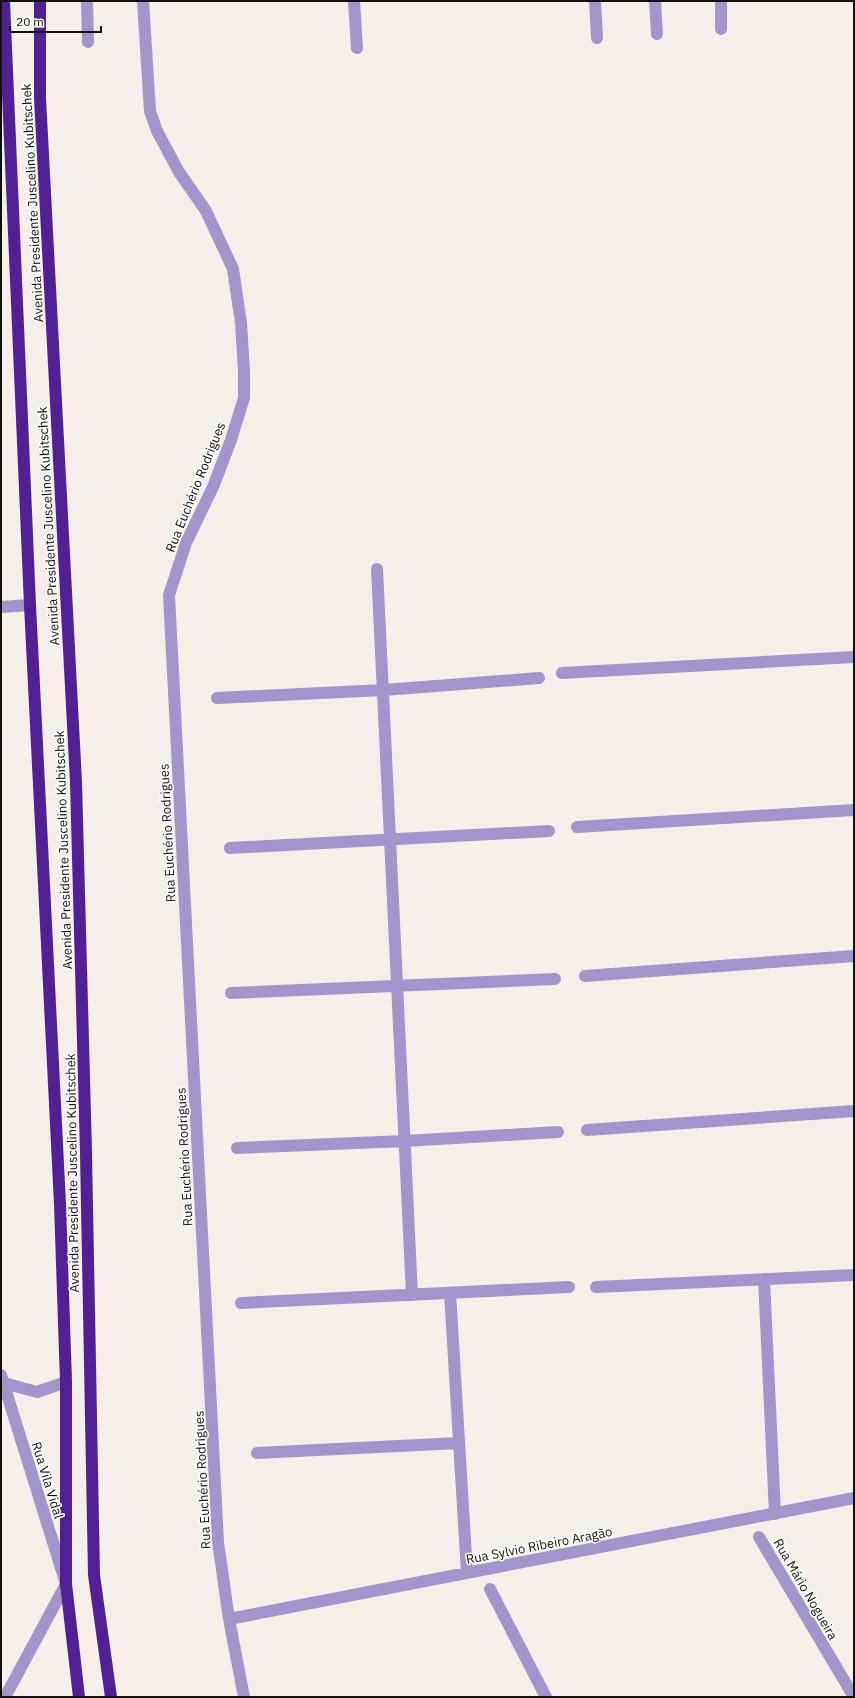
<svg xmlns="http://www.w3.org/2000/svg" width="855" height="1698" font-family="'IBM Plex Sans',sans-serif">
  <style>
    .lines { fill: none; stroke-linecap: round; stroke-linejoin: round }
    .lane { stroke: #a295cb; stroke-width: 12 }
    .street { stroke: #a295cb; stroke-width: 12 }
    .highway { stroke: #4f2096; stroke-width: 12 }
    .labels { text-anchor: middle; stroke-width: 3; stroke-linejoin: round; paint-order: stroke }
    .street-label { font-size: 13px; fill: #110f0d; stroke: #fff }
  </style>
  <rect width="100%" height="100%" fill="#f4f0e9"/>
  <g class="lines">
    <path class="lane" d="M87 1 88 42"/>
    <path class="street" d="M143 1 150 111 157 131 179 172 206 211 233 269 241 323 244 371V398L231 440 213 487 186 543 169 595 218 1542 229 1619 244 1697
      M354 1 357 48
      M595 1 597 38
      M655 1 657 34
      M721 29V1
      M377 569 412 1295
      M1 607 30 605
      M562 673 854 657
      M217 698 384 690 539 678
      M577 827 854 810
      M230 848 549 831
      M585 976 854 956
      M231 993 555 979
      M587 1130 854 1111
      M237 1148 405 1141 558 1132
      M764 1279 775 1514
      M596 1287 854 1275
      M450 1293 467 1573
      M241 1303 569 1287
      M1 1375 66 1584 5 1697
      M4 1383 37 1392 66 1382
      M257 1453 459 1443
      M759 1537 854 1697
      M490 1589 546 1697
      M229 1619 854 1498"/>
    <path class="highway" d="M4 1 30 605 60 1204 66 1382V1584L79 1697
      M40 1V98L76 782 86 1153 94 1575 111 1697"/>
  </g>
  <g class="labels">
    <g class="street-label">
      <text transform="translate(32 203) rotate(-93)" y="5">Avenida Presidente Juscelino Kubitschek</text>
      <text transform="translate(195 487) rotate(-68)" y="5">Rua Euchério Rodrigues</text>
      <text transform="translate(48 526) rotate(-93)" y="5">Avenida Presidente Juscelino Kubitschek</text>
      <text transform="translate(167 833) rotate(-93)" y="5">Rua Euchério Rodrigues</text>
      <text transform="translate(63 850) rotate(-92)" y="5">Avenida Presidente Juscelino Kubitschek</text>
      <text transform="translate(184 1157) rotate(-93)" y="5">Rua Euchério Rodrigues</text>
      <text transform="translate(72 1173) rotate(-91)" y="5">Avenida Presidente Juscelino Kubitschek</text>
      <text transform="translate(48 1480) rotate(73)" y="5">Rua Vila Vidal</text>
      <text transform="translate(202 1480) rotate(-93)" y="5">Rua Euchério Rodrigues</text>
      <text transform="translate(539 1545) rotate(-11)" y="5">Rua Sylvio Ribeiro Aragão</text>
      <text transform="translate(806 1589) rotate(60)" y="5">Rua Mário Nogueira</text>
    </g>
  </g>
  <rect width="855" height="1698" fill="none" stroke="#110f0d" stroke-width="4"/>
  <path d="M10 26v6h91v-6" fill="none" stroke="#110f0d" stroke-width="2"/>
  <text x="16" y="26" font-size="12" fill="#110f0d" stroke="#ffffff" stroke-width="3" paint-order="stroke">20 m</text>
</svg>
